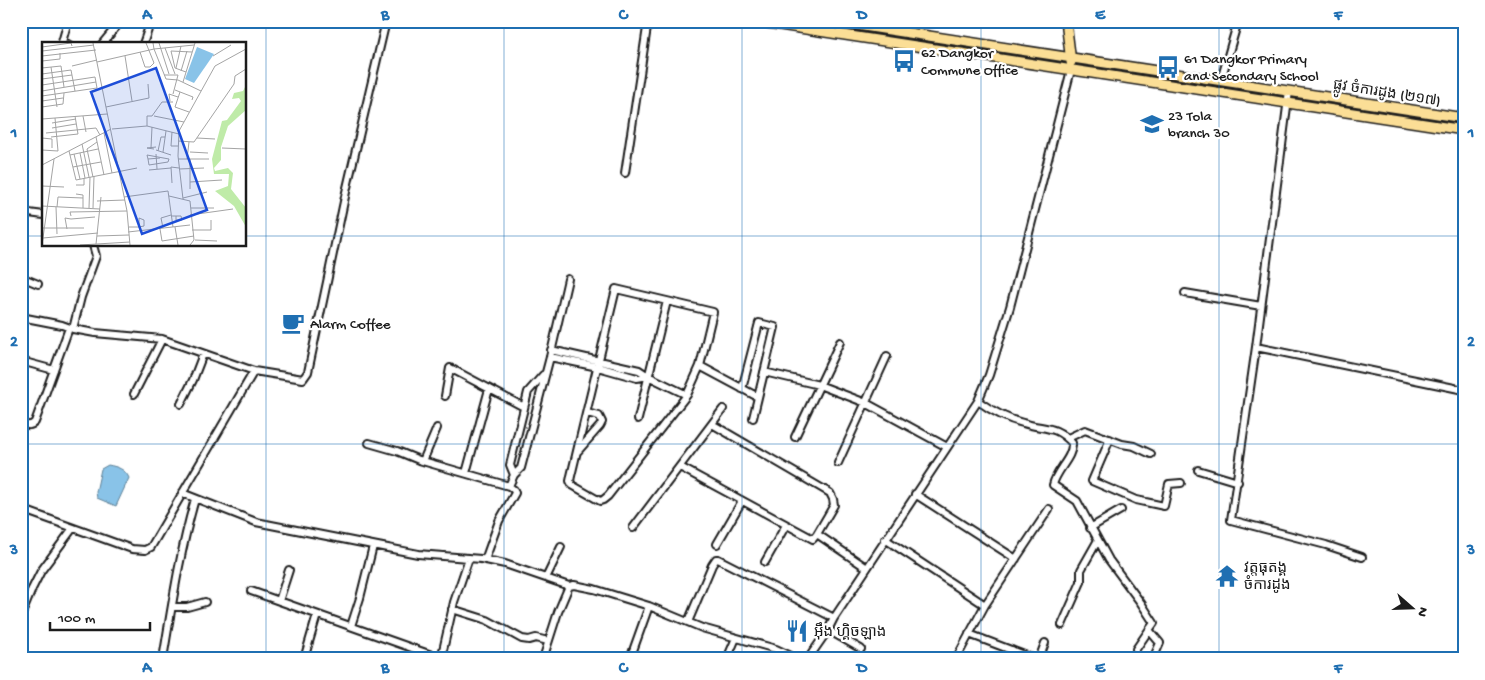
<svg xmlns="http://www.w3.org/2000/svg" width="1485" height="680" font-family="'Gochi Hand','Noto Sans Khmer',sans-serif">
  <style>
    .water { fill: #89c3e8; stroke: #5d8096 }
    .lines { fill: none; stroke-linecap: round; stroke-linejoin: round }
    .minor-casing { stroke: #1c1c1c; stroke-width: 10 }
    .major-casing { stroke: #1c1c1c; stroke-width: 12 }
    .minor { stroke: #fff; stroke-width: 6 }
    .major { stroke: #fbde96; stroke-width: 9 }
    .grid { fill: none; stroke: #1f6fb2; stroke-width: 1; stroke-opacity: 0.55 }
    .labels { text-anchor: middle; stroke-width: 4.5; stroke-linejoin: round; paint-order: stroke }
    .poi-label { font-size: 15px; fill: #1c1c1c; stroke: #fff; text-anchor: start }
    .street-label { font-size: 15px; fill: #1c1c1c; stroke: #fff }
    .inset-road { fill: none; stroke: #a4a4a4; stroke-width: 1 }
    .view { fill: #1d4ed8; fill-opacity: 0.15; stroke: #1d4ed8; stroke-width: 2.5 }
    .inset-edge { fill: none; stroke: #1c1c1c; stroke-width: 2.5 }
    .neatline { fill: none; stroke: #1f6fb2; stroke-width: 2 }
    .grid-label { font-size: 16px; text-anchor: middle; font-weight: bold; fill: #1f6fb2 }
  </style>
  <rect width="100%" height="100%" fill="#fff"/>
  <filter id="ink" filterUnits="userSpaceOnUse"><feTurbulence type="fractalNoise" baseFrequency=".02" numOctaves="2"/><feDisplacementMap in="SourceGraphic" scale="10" xChannelSelector="R" yChannelSelector="G"/><feConvolveMatrix kernelMatrix="1 2 1 2 8 2 1 2 1" color-interpolation-filters="sRGB"/></filter>
  <g filter="url(#ink)">
    <path class="water" d="M108 465C118 467 125 469 129 478L116 506 97 498 96 492 101 469Z"/>
    <g class="lines">
      <defs>
        <path id="minor" d="M21 24 22 21
          M68 44 62 42 68 21
          M102 44 121 21
          M143 44 151 21
          M1221 80 1238 21
          M1289 91 1256 347 1231 520 1326 545 1362 557
          M625 173 648 21
          M21 212 44 215
          M21 277 38 284
          M1185 293 1261 306
          M21 317 62 325 73 329 95 333 162 339 254 371 303 379 308 372 346 192 386 21
          M73 329 81 297 96 256 93 245
          M1256 347 1464 390
          M551 350 639 370 648 376 687 395
          M550 357 598 367 637 378 648 376
          M21 361 54 370
          M700 366 758 397
          M764 372 819 385 866 403 947 447
          M742 389 759 323 775 327 753 418
          M134 394 162 339
          M445 396 450 368 524 407
          M978 401C992 411 1006 419 1023 423 1045 430 1054 424 1072 443 1073 458 1056 470 1053 485L1077 501 1109 560 1141 603 1154 623 1149 630 1160 643 1153 659
          M181 404 193 380 203 354
          M638 419 667 301 713 312 700 366 687 395 608 496 603 500 600 501 572 485 570 481 571 476 616 289 667 301
          M21 423C27 425 30 427 35 422L69 328
          M712 424 830 493 833 499 834 505 817 534
          M795 437 840 342
          M1068 438 1085 430 1122 444 1134 446 1151 454
          M1110 439 1092 481 1136 500 1164 506 1169 484 1181 483
          M369 443 397 451 419 460 509 486 514 490 515 493 499 521 485 560
          M578 451 600 426 602 422 599 416 587 413
          M423 461 437 428
          M838 463 887 356
          M680 467 813 539 817 534 867 568
          M1198 470 1238 482
          M466 473 489 389
          M514 475 510 465 528 392 543 375
          M509 486 514 475 521 468 550 357 568 279
          M182 493 256 522 418 554 481 559 505 564 569 586 574 585 594 589 649 606 702 628 776 649 789 655 793 659
          M915 494 1016 559
          M21 509 132 549 145 550 151 547 254 371
          M633 528 723 409
          M1090 528 1121 510
          M885 539 985 605
          M717 544 742 501
          M765 562 786 525
          M546 578 561 547
          M251 591 443 659
          M279 601 289 570
          M172 607H187L205 602
          M452 609 487 620 522 639 529 640 536 638 548 641
          M21 616 32 589 41 571 73 528
          M688 622 712 565 716 559H718L834 618
          M1062 625 1081 582V570L1098 540
          M351 626 360 598 373 546
          M828 630 861 649
          M969 634 1035 659
          M1136 649 1149 630
          M163 659C172 605 180 551 195 499
          M304 659 317 615
          M441 659 454 602 469 558
          M543 659 558 612 569 586
          M630 659 649 606
          M727 659 736 638
          M808 659 828 630 834 618 978 401 989 375 1010 307 1071 70
          M956 659 985 605 1049 509
          M1008 659 1012 650
          M1039 659 1045 643"/>
        <path id="major" d="M753 21 1464 130
          M831 21 1464 118
          M1066 21 1071 62"/>
      </defs>
      <use href="#minor" class="minor-casing"/>
      <use href="#major" class="major-casing"/>
      <use href="#minor" class="minor"/>
      <use href="#major" class="major"/>
    </g>
  </g>
  <path class="grid" d="M266 21V659M504 21V659M742 21V659M981 21V659M1219 21V659M21 236H44M245 236H1464M21 444H1464"/>
  <defs>
    <symbol id="bus-bare" viewBox="-9 -9 18 18"><path d="M-5-6H5V4H4V6H2V4H-2V6H-4V4H-5ZM-3.5-4V0h7V-4ZM-3.5 1.2v1.5H-2V1.2ZM2 1.2v1.5H3.5V1.2Z" fill="#1f6fb2" stroke="#fff" stroke-width="2.5" paint-order="stroke"/></symbol>
    <symbol id="school-bare" viewBox="-9 -9 18 18"><path d="M0-5L7-2L0 1L-7-2ZM-4 1L0 2.5L4 1V4Q0 6-4 4Z" fill="#1f6fb2" stroke="#fff" stroke-width="2.5" paint-order="stroke"/></symbol>
    <symbol id="cafe-bare" viewBox="-9 -9 18 18"><path d="M-5.5-4.5H6V0H3Q3 3.5 0 3.5H-2.5Q-5.5 3.5-5.5 0ZM3-3.2v2h1.7v-2ZM-6 4.5H4V6H-6Z" fill="#1f6fb2" stroke="#fff" stroke-width="2.5" paint-order="stroke"/></symbol>
    <symbol id="temple-bare" viewBox="-9 -9 18 18"><path d="M0-6L5-2H3V0L6.5 2.5H4V6H1.5V3h-3V6H-4V2.5H-6.5L-3 0V-2H-5Z" fill="#1f6fb2" stroke="#fff" stroke-width="2.5" paint-order="stroke"/></symbol>
    <symbol id="restaurant-bare" viewBox="-9 -9 18 18"><path d="M-5-6h1v4h1v-4h1v4h1v-4h1v5L-1.5 .5V6h-2V.5L-5-1ZM5-6V6H3V1.5H1.5Q1.5-4 5-6Z" fill="#1f6fb2" stroke="#fff" stroke-width="2.5" paint-order="stroke"/></symbol>
  </defs>
  <g fill-rule="evenodd">
    <use href="#bus-bare" x="888" y="45" width="32" height="32"/>
    <use href="#bus-bare" x="1152" y="51" width="32" height="32"/>
    <use href="#school-bare" x="1136" y="108" width="32" height="32"/>
    <use href="#cafe-bare" x="277" y="307" width="32" height="32"/>
    <use href="#temple-bare" x="1211" y="560" width="32" height="32"/>
    <use href="#restaurant-bare" x="781" y="615" width="32" height="32"/>
  </g>
  <g class="labels">
    <g class="poi-label">
      <text x="921" y="57">62 Dangkor<tspan x="921" dy="17">Commune Office</tspan></text>
      <text x="1184" y="63">61 Dangkor Primary<tspan x="1184" dy="17">and Secondary School</tspan></text>
      <text x="1168" y="120">23 Tola<tspan x="1168" dy="17">branch 30</tspan></text>
      <text x="310" y="328">Alarm Coffee</text>
      <text x="1244" y="572">វត្តធុតង្គ<tspan x="1244" dy="17">ចំការដូង</tspan></text>
      <text x="814" y="636">អ៊ឹង ហ្គិចឡាង</text>
    </g>
    <g class="street-label">
      <text transform="translate(1387 92) rotate(9)" y="5">ផ្លូវ ចំការដូង (២១៧)</text>
    </g>
  </g>
  <g transform="translate(42 42)">
    <rect width="204" height="204" fill="#fff"/>
    <path d="M204 43V68L186 84 179 105V118L172 126 173 129 186 126 191 131 189 147 204 166V185L192 164 173 149 186 144 187 132H172L170 117 180 79 185 78 199 59 197 56 190 57 192 51 201 49Z" fill="#bfeba8"/>
    <path d="M155 5 172 12 152 41 143 37Z" fill="#89c3e8"/>
    <path class="inset-road" d="M51 1 85 169 88 203M117 1 127 32M152 3 112 7 124 37 136 38 159 49M0 5 29 1 30 4M123 6 133 32M0 9 52 3M98 10 103 25H108L112 21 104 1M0 14 54 8M83 14 90 59M171 14 189 3M0 19 18 17V11M55 20 112 7 111 1M30 24 55 18M9 25 15 65M0 26 19 24 22 45M134 26 139 4M139 29 145 9M144 30 133 26 129 9 150 10M0 32 29 28 33 49M122 33H136L131 52M0 37 30 33M141 40 153 1M0 43 53 35M133 48 151 55 150 58M0 49 54 40M138 50 133 65 147 70M0 54 55 46 53 35M0 59 21 56M128 59 127 52 136 55M0 63V96M0 65 21 62 22 51M64 65 107 56 106 42M41 74 44 90M112 74 142 80M13 76 16 109M0 77 65 72M10 81 34 77M105 84V74H110L120 60H131M10 86 34 82M70 87 105 84 137 92M130 90 129 104H136M4 91 54 86 58 93M62 91 70 131M9 95 36 92 33 74M54 95 62 133M0 96 10 97V106M155 96 173 97M136 99 152 100 192 42 193 34 204 27M40 102 47 135M109 106 110 85M180 106 204 107M112 107 105 106 114 105M0 108 16 109M114 108 129 113M27 109 34 138 95 126M116 109 119 95H123M121 110 124 89M148 110 166 111M38 111 43 136M32 112 38 137M114 112 115 127M28 113 56 107M105 113 127 117 126 120 107 123 106 117M105 113 106 117 118 116M136 117H167M145 117 147 100M148 117V147M0 123 69 87M31 125 59 120M137 127 162 126M107 128 129 126M51 135 45 107 55 100M148 140 180 138M130 141 129 125 137 126M34 143H42V136M0 144 22 145M34 152 41 153V166M127 154 148 159 152 198 148 203M82 155 126 149 131 185M141 156 165 150M141 157 136 114 137 89 173 24 204 7M55 159 83 158M0 164 58 167M14 165 15 192M15 165 16 155 41 156M47 166 48 135M51 166 52 134M149 166H172M148 173 191 167M29 174 28 170 85 169M129 174H139L140 178H134V174M97 176 102 178V184L97 185M29 177 53 175M87 185H97V176M133 185 136 203M0 186H42M121 186 119 176 129 173M25 187 23 176 29 177M118 187 120 199 152 194M150 188H169V178M86 190 148 183M55 194 87 193M1 196 56 191M153 198 175 199M54 202 59 155M0 203 12 117M38 203 88 200"/>
    <path class="view" d="M114 26 165 168 100 192 49 50Z"/>
    <rect width="204" height="204" class="inset-edge"/>
  </g>
  <rect width="1485" height="680" fill="none" stroke="#fff" stroke-width="55"/>
  <g transform="translate(1412 608) rotate(110)" stroke="#ffffff" stroke-width="4" paint-order="stroke">
  <path d="M0-4L9 19L0 12L-9 19Z" fill="#1c1c1c"/>
  <text y="-8" font-size="14" font-weight="bold" text-anchor="middle" fill="#1c1c1c">N</text>
  </g>
  <path d="M50 622v8h100v-8" fill="none" stroke="#1c1c1c" stroke-width="2.5"/>
  <text x="58" y="622" font-size="15" fill="#1c1c1c" stroke="#ffffff" stroke-width="4" paint-order="stroke">100 m</text>
  <rect x="28" y="28" width="1430" height="624" class="neatline"/>
  <g class="grid-label">
    <text x="147" y="19">A</text>
    <text x="385" y="19">B</text>
    <text x="623" y="19">C</text>
    <text x="862" y="19">D</text>
    <text x="1100" y="19">E</text>
    <text x="1338" y="19">F</text>
    <text x="14" y="137">1</text>
    <text x="1471" y="137">1</text>
    <text x="14" y="346">2</text>
    <text x="1471" y="346">2</text>
    <text x="14" y="554">3</text>
    <text x="1471" y="554">3</text>
    <text x="147" y="672">A</text>
    <text x="385" y="672">B</text>
    <text x="623" y="672">C</text>
    <text x="862" y="672">D</text>
    <text x="1100" y="672">E</text>
    <text x="1338" y="672">F</text>
  </g>
</svg>
